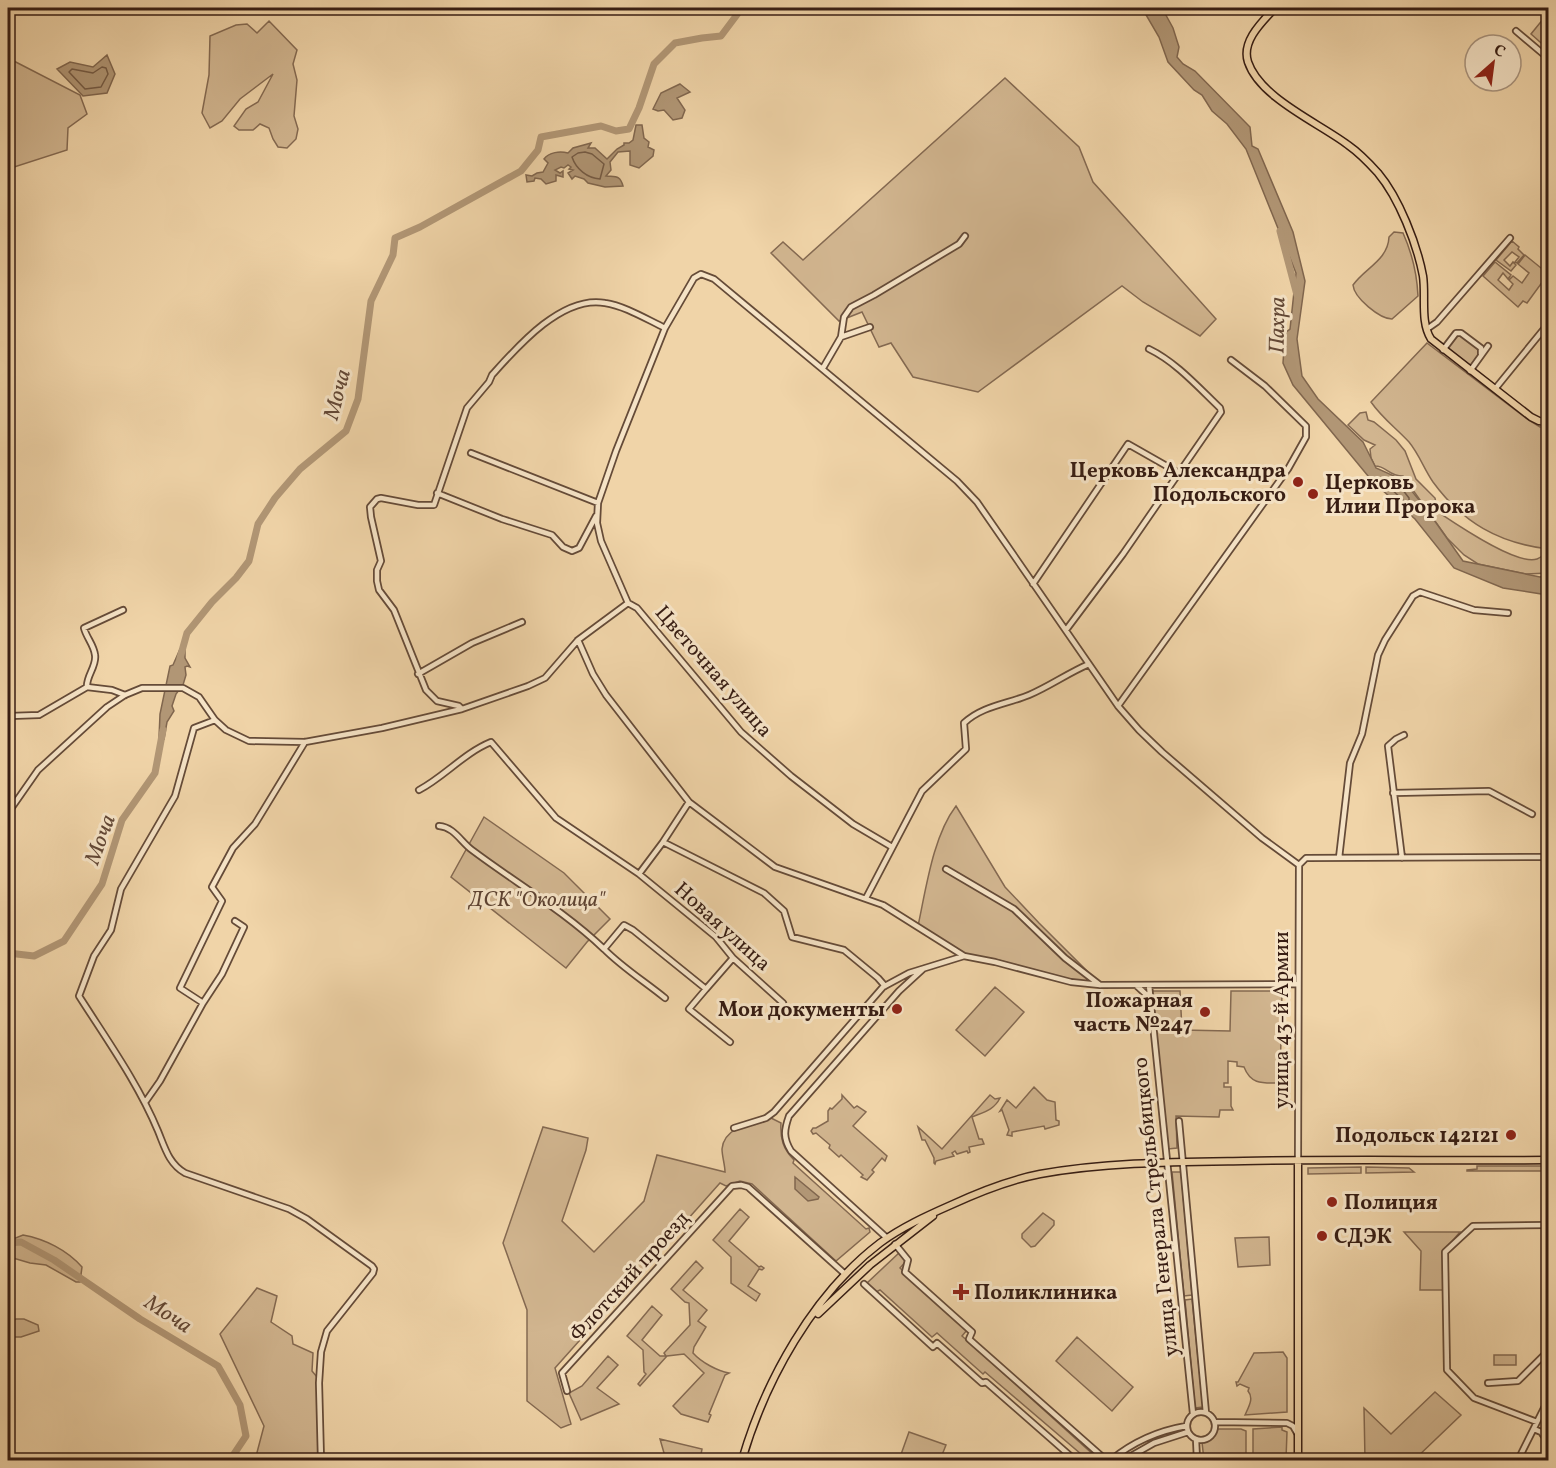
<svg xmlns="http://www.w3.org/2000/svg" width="1556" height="1468" font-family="Vollkorn,serif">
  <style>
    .green { fill: #d1b58f; stroke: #846951; stroke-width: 1.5 }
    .water { fill: #b19675; stroke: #80664e; stroke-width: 1.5 }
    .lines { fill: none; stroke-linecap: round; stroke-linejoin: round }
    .shore { stroke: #745a44; stroke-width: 1.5 }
    .river { stroke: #b19675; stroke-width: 7 }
    .minor-casing { stroke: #654b38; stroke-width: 8 }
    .major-casing { stroke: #371d13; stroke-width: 9 }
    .minor { stroke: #f5e3c6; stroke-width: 4.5 }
    .major { stroke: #f0d4a8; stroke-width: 6 }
    .poi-dot { fill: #8f2418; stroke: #f5e3c6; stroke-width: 2 }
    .labels { text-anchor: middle; stroke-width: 6; stroke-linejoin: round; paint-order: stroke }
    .poi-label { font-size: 21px; font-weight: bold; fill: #371d13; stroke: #f5e3c6; text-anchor: end }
    .street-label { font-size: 21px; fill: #371d13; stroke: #f5e3c6 }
    .park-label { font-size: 21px; font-style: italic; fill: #5e4332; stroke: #f5e3c6 }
    .water-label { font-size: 22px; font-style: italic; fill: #624735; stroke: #f5e3c6 }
  </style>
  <rect width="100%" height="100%" fill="#f0d4a8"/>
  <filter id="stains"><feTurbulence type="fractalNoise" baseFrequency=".00333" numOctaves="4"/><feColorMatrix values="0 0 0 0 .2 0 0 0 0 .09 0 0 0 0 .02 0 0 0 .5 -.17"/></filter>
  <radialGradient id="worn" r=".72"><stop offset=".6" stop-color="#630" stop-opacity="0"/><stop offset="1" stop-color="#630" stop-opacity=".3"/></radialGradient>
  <path class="green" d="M1548 13V49L1531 34Z
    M269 21 297 50 293 64 297 80 294 116 298 129 296 139 287 148 278 147 273 139 269 128 260 124 253 130H239L234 126 246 109 258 102 273 74 240 99 222 121 210 128 202 113 209 75 210 36 236 25 247 24 257 33Z
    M8 58 80 95 87 114 68 128 67 150 8 169Z
    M1005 78 1079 147 1093 182 1216 319 1200 336 1143 302 1122 286 978 392 913 377 891 343 879 347 862 312 839 321 771 253 783 242 803 260Z
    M1394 232 1403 233C1412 253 1417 274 1418 296L1392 319C1380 319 1354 298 1353 285 1365 268 1388 260 1389 237Z
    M1512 241 1519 247 1518 249 1524 255 1517 263 1515 262 1519 257 1512 252 1504 260 1510 266 1513 262 1516 265 1511 271 1496 260Z
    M1525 255 1546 272V277L1527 303 1523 301 1518 307 1483 276 1495 262 1511 275 1508 279 1503 273 1498 280 1509 290 1513 284 1509 280 1513 276 1522 283 1529 273 1518 264Z
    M1458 333 1482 351 1470 366 1447 349Z
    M1427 343 1530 421 1540 427H1548V549C1499 543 1463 523 1433 482 1424 469 1419 454 1409 442 1396 428 1382 418 1371 402Z
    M1366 412 1368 420 1374 422 1396 440 1405 451 1416 479 1435 498 1438 512C1456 524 1517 566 1537 559 1540 558 1542 556 1545 554L1548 556V573L1526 574 1478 564 1464 555 1447 538 1403 476C1388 476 1387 466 1375 466L1371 458 1370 449 1375 445 1364 440 1348 425 1360 413Z
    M956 806 1005 887 1039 923 1095 979 1093 984 1072 982 995 959 964 956 918 926C926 889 933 836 956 806Z
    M484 817 564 873 610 919 587 942 566 968 451 877Z
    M995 987 1024 1012 985 1056 956 1030Z
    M1152 991H1180L1182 1030 1230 1031 1231 991H1282L1280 1083C1263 1083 1251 1085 1244 1067L1237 1066V1062L1228 1061V1083H1224V1087H1231V1106L1233 1110H1220L1219 1117 1176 1116 1177 1148 1168 1149Z
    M1034 1087 1047 1100 1055 1102 1056 1120 1059 1121V1125L1045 1129 1044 1126 1012 1132V1136L1007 1135 1009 1130 1002 1110 1000 1111 1007 1100 1016 1108Z
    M842 1095 854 1108 857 1106 866 1112 853 1126 887 1156 885 1161 882 1158 872 1170 874 1172 867 1180 861 1177 863 1175 841 1155 839 1157 829 1148 830 1145 816 1133 813 1134 811 1131 813 1128H816L828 1121V1111L830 1108 832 1109 842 1099Z
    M990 1095 995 1099 1000 1098C994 1110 984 1112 972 1117L979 1139H982L984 1144 969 1147 970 1152 968 1153 967 1151 957 1154 955 1151 952 1153 954 1156 936 1161 935 1164 934 1163V1158L925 1140H922L918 1127 942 1149Z
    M771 1118 781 1123C780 1139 783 1149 794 1160L793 1163 866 1229 869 1228 870 1232 836 1261 752 1184 740 1181 726 1186 720 1183 555 1368 571 1424 561 1428 527 1401V1310L503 1243 543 1127 588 1138 586 1150 562 1221 594 1252 644 1201 657 1155 725 1172C725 1165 722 1156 722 1149 724 1126 753 1123 771 1118Z
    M1477 1166H1548V1171H1467V1170L1477 1169Z
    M1361 1167V1173L1308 1174V1168Z
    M1366 1167 1409 1168 1414 1172 1366 1173Z
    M1172 1172H1181L1192 1295 1184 1296Z
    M740 1209 749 1217 729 1241 759 1267 761 1266 764 1268 762 1270 759 1269 748 1286 760 1294 756 1301 731 1283V1257L713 1240Z
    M1043 1213 1054 1221V1225L1035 1246 1031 1247 1022 1238V1234Z
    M1404 1232H1460L1443 1252V1290H1420L1421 1251Z
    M23 1235C45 1239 67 1250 82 1267L80 1282H76L46 1265 30 1263 13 1258H8V1241Z
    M1269 1237 1270 1265 1238 1267 1235 1238Z
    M900 1252 908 1259 900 1268 967 1330 962 1336 1095 1456 1097 1455 1103 1460H1088L985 1372 983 1374 937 1333 932 1337 880 1290 876 1292 867 1283Z
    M696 1261 703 1268 683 1290 707 1310 698 1321 706 1327 694 1347 693 1353C702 1363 718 1371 729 1373L725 1375 709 1414 711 1415 708 1422 681 1414 673 1406 704 1373 684 1354 667 1356 640 1386 638 1384 646 1374 644 1372 643 1350 627 1336 652 1306 662 1315 642 1340 660 1356H666L664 1353 690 1325 689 1303 685 1302 671 1289Z
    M257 1288 277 1296 271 1322 292 1336 293 1344 313 1353 312 1371 317 1377 319 1460H255L264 1426 220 1334Z
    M1192 1299 1203 1407 1195 1408 1185 1300Z
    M16 1319H24L38 1325 39 1331 21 1337H8V1322Z
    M1077 1337 1133 1387 1112 1411 1056 1361Z
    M1283 1352 1287 1358V1412L1245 1415C1249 1406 1254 1398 1248 1391L1249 1388 1240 1384 1237 1386 1236 1382H1238L1254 1353Z
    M1494 1355H1516V1365H1494Z
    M608 1356 618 1365 597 1388 619 1404 581 1420 569 1393 582 1386Z
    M1435 1392 1461 1415 1414 1460H1365L1364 1408 1391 1434Z
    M1282 1427V1430L1287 1432 1286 1459 1253 1458V1429Z
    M1216 1429H1241L1246 1431V1460H1204L1202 1442 1210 1440Z
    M909 1432 946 1445 940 1460H899Z
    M660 1439 702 1449 700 1460H666Z"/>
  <path class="water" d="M1142 8H1162L1173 28 1179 47 1177 57 1183 64 1195 71 1250 127 1252 146 1258 149 1293 232 1305 281 1297 339 1302 376 1318 399 1363 442 1376 468 1403 480 1427 510 1463 561 1540 577 1548 575V595L1503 588 1454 568 1415 519 1373 482 1293 385 1283 363 1285 333 1290 329 1296 273 1246 149 1227 124 1212 111 1202 95 1194 90 1168 62 1159 37Z
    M107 55 115 74 107 93 83 96 57 69 70 62 93 67Z
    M680 84 690 92 677 98 685 110 682 118 673 120 664 110 658 111 653 109 661 93Z
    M636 125H642L644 138 649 142 648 147 654 150 653 156 639 168 630 165V151L618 152 610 162 611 170 606 176C616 177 620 175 623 186L605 187 588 183 584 179 575 176 572 179 568 173 573 170 569 169 571 167 568 165 564 168 561 167 555 170 560 173 563 171V177L556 175V181L546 184 541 179 535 178 534 181 527 182 526 175 532 176 537 173 543 172 548 163 544 159C549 152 560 151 568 153L573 148 591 143 588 148H595L607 159 617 149 624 145V143H629L633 140Z
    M180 649 185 650V658L190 667 187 666 185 667 186 675 183 685 176 694 172 706 174 711 167 722 164 739 159 738 160 714 170 666 173 665Z
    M795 1177 819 1197 818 1199 808 1201 795 1189Z"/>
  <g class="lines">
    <path class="shore" d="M102 67 106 68 108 74 101 87 85 89 69 72 72 69 93 73Z
      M585 152 592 154 604 164 600 179C587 178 576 169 572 157L578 153Z
      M1391 481 1399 485 1409 498V501L1405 502 1388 486 1387 482Z"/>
    <path class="river" d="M1280 231 1297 295
      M180 658 187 633 212 602 236 578 249 561 258 524 275 498 300 469 346 431 358 399 371 301 393 255 395 238 420 227 521 171 538 150 541 137 601 126 616 131 629 129 639 108 654 64 675 43 702 38 721 36 742 8
      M8 953 34 956 64 941 102 884 122 820 155 773 163 730
      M8 1243 21 1242 54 1260 140 1319 218 1366 240 1405 246 1436 230 1460"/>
    <defs>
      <path id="minor" d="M1516 31 1548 58
        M1427 329 1437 322 1510 238
        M841 337 844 317 851 307 874 295 959 244 965 236
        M1443 350 1456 333H1461L1481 348V354
        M823 368 841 337 870 327
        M1470 371 1488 346
        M1495 389 1548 324
        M471 453 598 503
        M437 493 502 519 552 535 563 547 572 551 579 548 596 516
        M1033 584 1128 444 1179 473
        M628 603 601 541 597 523 598 503 616 451 665 328 694 278 701 274 714 279 957 481 977 502 1118 706 1139 730 1162 752 1262 838 1299 865
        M628 603 637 608 741 732 791 776 853 824 892 847
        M123 610 84 628C86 637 94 645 95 655 97 666 86 676 87 687L112 690 125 695
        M1066 630 1123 554 1221 412 1220 408C1198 387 1176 362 1149 349
        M578 640 593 674 606 695 689 802 775 867 883 905 964 956
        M418 674 472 643 522 622
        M1118 706 1288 469 1306 437V426L1265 386 1231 360
        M462 709 459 706 437 701 426 690 394 610 379 590 377 581V570L381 561 371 517 370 507 377 499 381 498 418 505H434L467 408 489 382 492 375C517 347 562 295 605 303 625 306 646 319 665 328
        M10 716 39 715 87 687
        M215 720 194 728 175 796 121 889 111 930 94 956 79 996C107 1040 138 1083 158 1131 165 1148 169 1164 185 1173L289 1209 307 1219 372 1266 374 1269 373 1273 327 1331 321 1352 319 1383 321 1460
        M419 790C444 777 464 753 491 742L556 818 639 874 663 842
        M1393 793 1489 791 1532 814
        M689 802 663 842 764 893 784 911 792 937 844 950 878 978 885 986
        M8 813 38 770 107 707 125 695 142 688H183L199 697 215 720 226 730 249 741 305 742 382 728 462 709 528 686 545 678 578 640 628 603
        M439 826C454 827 461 842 472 850 516 883 564 911 604 949
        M1339 858 1350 763 1362 734 1378 655 1385 640 1413 596 1420 592 1474 610 1508 613
        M1402 858 1388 746 1396 739 1404 735
        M1299 865 1306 858 1548 857
        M946 869 1014 909 1065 958 1100 985
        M639 874 716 937 733 958 783 1003
        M866 898 922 791 966 749 964 723C982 706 1007 704 1029 695 1050 686 1068 673 1089 664
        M1149 985 1193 1414
        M1137 986 1150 998
        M706 989 689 1009 730 1042
        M665 998C644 981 623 968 604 949L624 925 633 930 706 989 733 958
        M203 1003 180 988 222 901 212 887 233 848 255 824 305 742
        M146 1101 160 1081 203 1003 222 974 244 927 235 921
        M1179 1121 1206 1413
        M734 1128 766 1118 774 1112 883 987 909 973 964 956 995 962 1071 982 1100 985 1297 984
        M1298 1160 1299 865
        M887 1238 791 1151C783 1138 784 1130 789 1116L899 991 923 969
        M895 1244 908 1260 905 1272 972 1332 969 1339 1106 1460
        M864 1284 933 1347 937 1343 982 1383 986 1382 1075 1460
        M1488 1383 1518 1381 1543 1356 1548 1361
        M567 1391 562 1373 732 1186 741 1185 748 1187 845 1274
        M1187 1426a14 14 0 1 1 28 0a14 14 0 1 1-28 0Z
        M1215 1422 1287 1423 1293 1426 1297 1433
        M1537 1422 1474 1398 1447 1370 1445 1252 1473 1226 1548 1225
        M1534 1429 1541 1432 1548 1442
        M1196 1439 1197 1460
        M1111 1460C1134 1441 1157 1431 1186 1426
        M1124 1460 1154 1443 1188 1432
        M1518 1460 1548 1400"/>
      <path id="major" d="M1275 8C1263 21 1241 41 1248 62 1260 98 1319 123 1348 145 1358 152 1369 163 1378 173 1399 198 1417 244 1423 276 1426 296 1420 322 1431 339L1531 417 1539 421 1548 422
        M1298 1160V1460
        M818 1314 870 1265 933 1216
        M742 1460C765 1381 813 1294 880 1243 902 1227 926 1216 951 1205 979 1192 1009 1180 1040 1174 1107 1162 1177 1162 1244 1161 1346 1159 1447 1161 1548 1160"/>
    </defs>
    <use href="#minor" class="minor-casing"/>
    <use href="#major" class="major-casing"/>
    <use href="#minor" class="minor"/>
    <use href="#major" class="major"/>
  </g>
  <g class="poi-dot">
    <circle cx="1298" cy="482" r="6"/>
    <circle cx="1313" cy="494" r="6"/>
    <circle cx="897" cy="1009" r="6"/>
    <circle cx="1205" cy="1012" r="6"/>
    <circle cx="1511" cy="1135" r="6"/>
    <circle cx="1332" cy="1202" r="6"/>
    <circle cx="1322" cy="1236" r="6"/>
    <path d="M958 1283h6v6h6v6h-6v6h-6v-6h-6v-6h6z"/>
  </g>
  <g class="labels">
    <g class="poi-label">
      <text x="1286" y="477">Церковь Александра<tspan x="1286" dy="24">Подольского</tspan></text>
      <text x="1325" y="489" text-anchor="start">Церковь<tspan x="1325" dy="24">Илии Пророка</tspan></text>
      <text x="1193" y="1007">Пожарная<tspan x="1193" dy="24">часть №247</tspan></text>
      <text x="885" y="1016">Мои документы</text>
      <text x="1499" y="1142">Подольск 142121</text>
      <text x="1344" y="1209" text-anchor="start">Полиция</text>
      <text x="1334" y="1243" text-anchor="start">СДЭК</text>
      <text x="974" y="1299" text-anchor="start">Поликлиника</text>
    </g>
    <g class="street-label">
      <text transform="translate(714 671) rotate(49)" y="7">Цветочная улица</text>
      <text transform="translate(723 926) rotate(42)" y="7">Новая улица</text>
      <text transform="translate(1281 1020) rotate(-90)" y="7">улица 43-й Армии</text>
      <text transform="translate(1155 1207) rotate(-96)" y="7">улица Генерала Стрельбицкого</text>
      <text transform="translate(629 1276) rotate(-48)" y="7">Флотский проезд</text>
    </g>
    <g class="park-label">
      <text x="537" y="906">ДСК "Околица"</text>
    </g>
    <g class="water-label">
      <text transform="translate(1276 325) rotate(-89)" y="8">Пахра</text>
      <text transform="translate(336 394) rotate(-75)" y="8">Моча</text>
      <text transform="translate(99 839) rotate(-70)" y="8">Моча</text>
      <text transform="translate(169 1313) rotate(33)" y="8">Моча</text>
    </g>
  </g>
  <rect width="1556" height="1468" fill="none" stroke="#f0d4a8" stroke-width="30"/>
  <rect x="9" y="9" width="1538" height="1450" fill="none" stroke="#371d13" stroke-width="3"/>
  <rect x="15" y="15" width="1526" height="1438" fill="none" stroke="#371d13" stroke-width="1.5"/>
  <g transform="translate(1493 63) rotate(28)"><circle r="28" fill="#f5e3c6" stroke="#a9947e" stroke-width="1.5"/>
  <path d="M0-4.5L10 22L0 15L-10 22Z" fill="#8f2418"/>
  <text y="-9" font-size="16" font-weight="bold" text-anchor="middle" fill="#371d13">С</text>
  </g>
  <rect width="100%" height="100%" filter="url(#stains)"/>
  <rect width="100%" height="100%" fill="url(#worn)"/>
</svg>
